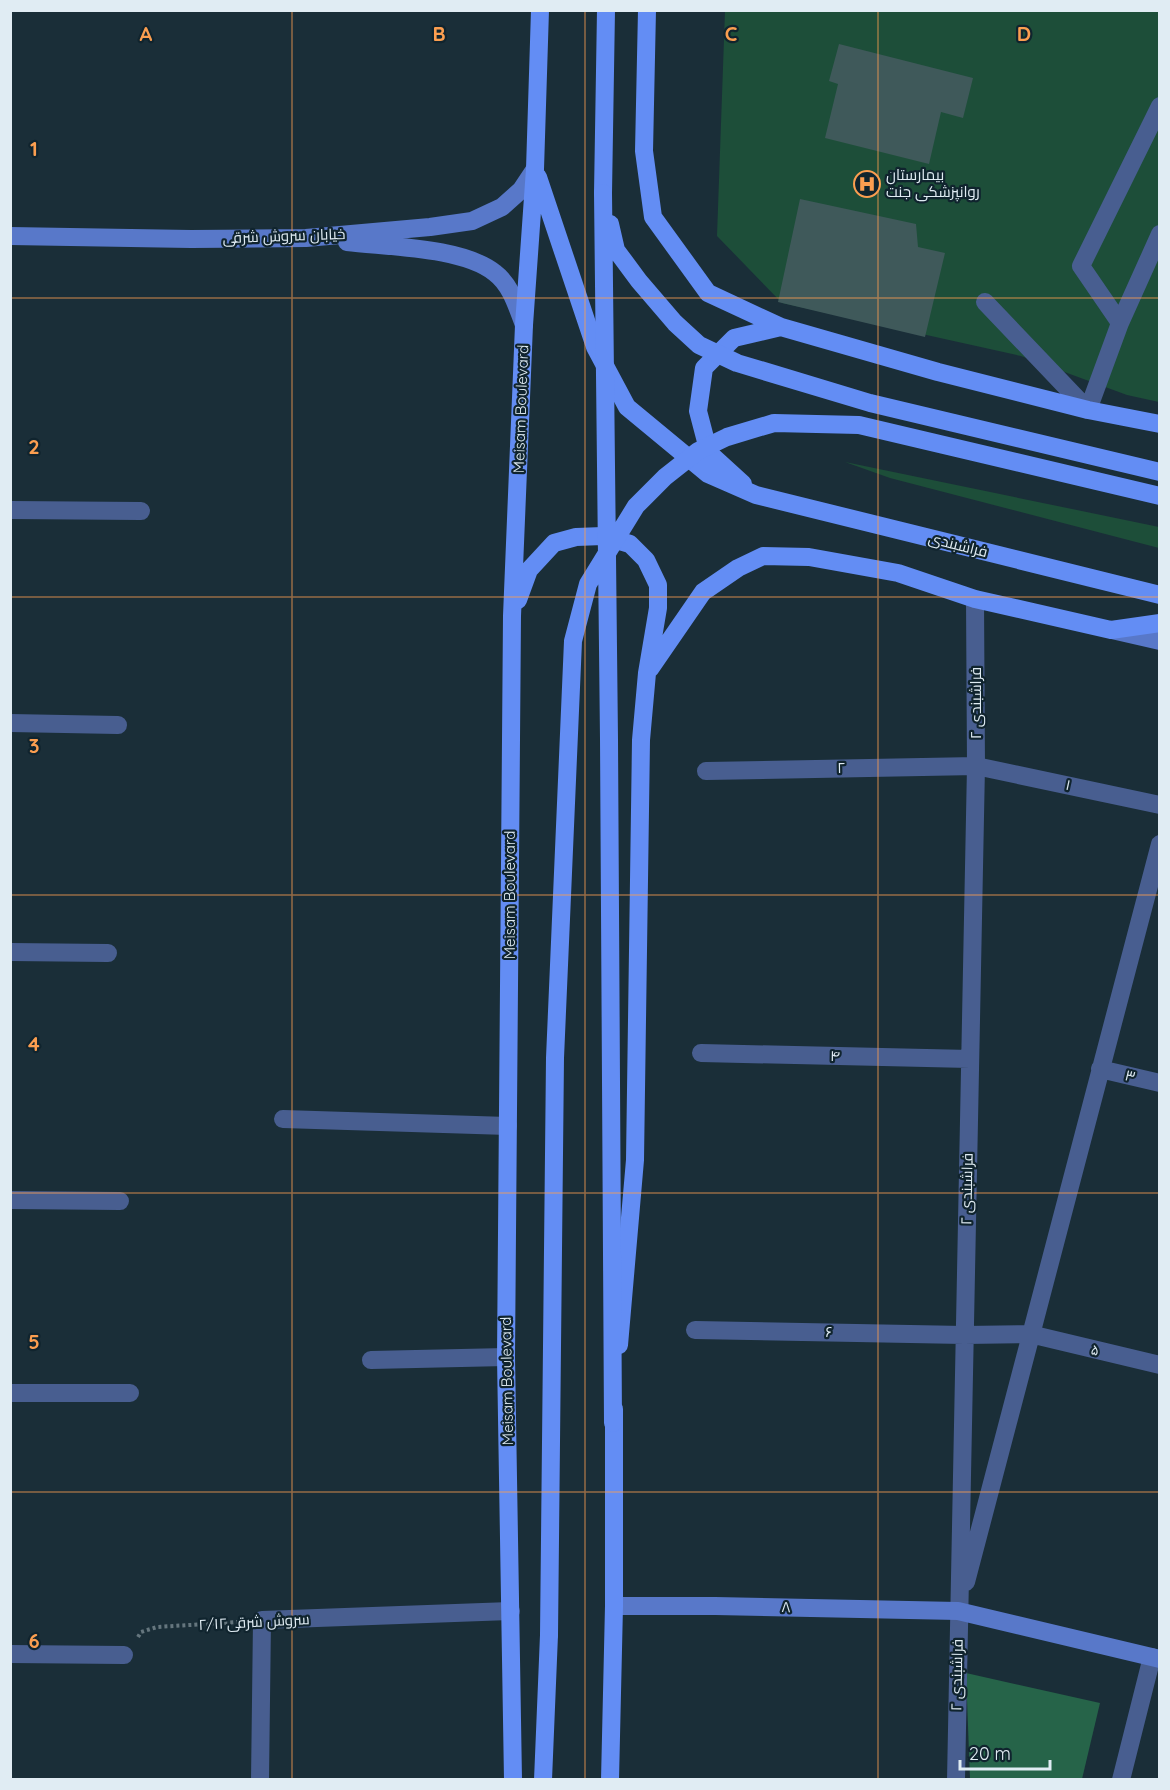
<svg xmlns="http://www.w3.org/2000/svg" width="1170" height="1790" font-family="Quicksand,Cairo,sans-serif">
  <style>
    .green { fill: #1d4e39 }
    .forest { fill: #266449 }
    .building { fill: #3f595a }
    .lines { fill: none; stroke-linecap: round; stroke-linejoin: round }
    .path { stroke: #65767e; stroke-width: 4; stroke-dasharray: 3 3; stroke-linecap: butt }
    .lane { stroke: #485e90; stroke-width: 18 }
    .street { stroke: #485e90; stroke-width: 18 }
    .secondary { stroke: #5878c9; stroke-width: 18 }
    .primary { stroke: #638df4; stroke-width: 18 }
    .primary-bridge { stroke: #638df4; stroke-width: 18 }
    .grid { fill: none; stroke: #fb9e50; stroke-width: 1.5; stroke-opacity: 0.55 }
    .labels { text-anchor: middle; stroke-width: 4.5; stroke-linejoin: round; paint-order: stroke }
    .poi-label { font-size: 15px; fill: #e0ecf3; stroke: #10242e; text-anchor: start }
    .street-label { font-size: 15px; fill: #e0ecf3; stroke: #10242e }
    .grid-label { font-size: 20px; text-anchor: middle; font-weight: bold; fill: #fb9e50; stroke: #10242e; stroke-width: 4.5; stroke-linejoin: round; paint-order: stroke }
  </style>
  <rect width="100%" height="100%" fill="#1a2e38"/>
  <path class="green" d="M725 11H1159V402L1127 395 1021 356 782 303 717 236Z
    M845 462 1159 527V548L890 478Z"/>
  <path class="forest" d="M966 1673 1100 1703 1082 1779H970Z"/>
  <path class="building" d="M839 44 973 78 963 118 941 112 929 164 825 138 838 84 829 81Z
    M800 199 916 224 918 247 945 253 925 337 778 302Z"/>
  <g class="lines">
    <path class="path" d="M138 1637 141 1632 157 1627 238 1622"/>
    <path class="lane" d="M985 302 1088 410 1120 323 1160 234
      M1120 323 1081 266 1160 106"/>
    <path class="street" d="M10 510 141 511
      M10 723 118 725
      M706 771 976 766 1160 805
      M10 952 108 953
      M701 1053 970 1059
      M1100 1069 1160 1083
      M283 1119 508 1126
      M10 1200 120 1201
      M695 1330 964 1335 1030 1334 1160 1365
      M371 1360 506 1357
      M10 1393H130
      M966 1582 1160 844
      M10 1654 124 1655
      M260 1780 262 1620 511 1611
      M956 1780 976 766 975 599
      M1121 1780 1152 1657"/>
    <path class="secondary" d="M10 236 191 239 306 238 430 227 472 221 502 207 521 190 535 169
      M347 242C388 247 463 247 495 273 511 285 517 307 524 325
      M1112 630 1160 641
      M614 1606H715L958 1611 1160 1659"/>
    <path class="primary" d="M647 10 644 151 653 217 708 293 781 327 938 372 1088 410 1160 424
      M538 177 595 347 627 407 708 474 756 495 1160 595
      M603 193 606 10
      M743 484 709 453 698 411 704 368 734 338 781 327
      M518 600 529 570 554 543 576 537 603 536 630 544 646 560 658 585V608L647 673 641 740 635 1160 619 1345
      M650 669 703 592 738 568 763 556 809 557 898 573 975 599 1111 630 1160 623
      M513 1780 506 1357 512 616 524 325 535 169 540 10
      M543 1780 549 1635
      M610 1780 614 1606V1409"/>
    <path class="primary-bridge" d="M603 193 609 739 613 1423
      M610 224 616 250 639 281 675 323 699 345 737 363 870 403 1160 472
      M549 1635 555 1058 573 641 588 584 636 506 665 477 698 451 727 437 774 423 859 425 1160 496"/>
  </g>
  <path class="grid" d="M292 10V1780M585 10V1780M878 10V1780M10 298H1160M10 597H1160M10 895H1160M10 1193H1160M10 1492H1160"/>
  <defs>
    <symbol id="hospital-ring" viewBox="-11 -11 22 22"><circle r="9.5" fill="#10242e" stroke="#fb9e50" stroke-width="1.5"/><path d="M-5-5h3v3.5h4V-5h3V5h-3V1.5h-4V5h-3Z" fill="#fb9e50"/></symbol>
  </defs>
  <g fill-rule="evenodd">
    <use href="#hospital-ring" x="852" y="169" width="30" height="30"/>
  </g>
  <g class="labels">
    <g class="poi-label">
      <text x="886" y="180">بیمارستان<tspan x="886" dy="17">روانپزشکی جنت</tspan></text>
    </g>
    <g class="street-label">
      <text transform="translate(284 236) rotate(-2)" y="5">خیابان سروش شرقی</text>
      <text transform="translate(521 409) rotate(-88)" y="5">Meisam Boulevard</text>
      <text transform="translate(958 545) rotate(14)" y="5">فراشبندی</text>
      <text transform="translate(976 703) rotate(-90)" y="5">۲ فراشبندی</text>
      <text transform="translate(841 768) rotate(-1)" y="5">۲</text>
      <text transform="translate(1068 785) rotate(12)" y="5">۱</text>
      <text transform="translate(510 895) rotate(-90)" y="5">Meisam Boulevard</text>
      <text transform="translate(835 1056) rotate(1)" y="5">۴</text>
      <text transform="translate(1130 1076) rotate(14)" y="5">۳</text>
      <text transform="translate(967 1189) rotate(-89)" y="5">۲ فراشبندی</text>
      <text transform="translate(829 1332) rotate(1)" y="5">۶</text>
      <text transform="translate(1095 1350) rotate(13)" y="5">۵</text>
      <text transform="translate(507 1381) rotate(-91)" y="5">Meisam Boulevard</text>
      <text transform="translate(786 1607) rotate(1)" y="5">۸</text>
      <text transform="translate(254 1622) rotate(-3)" y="5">سروش شرقی۲/۱۲</text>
      <text transform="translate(957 1675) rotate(-89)" y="5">۲ فراشبندی</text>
    </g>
  </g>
  <g class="grid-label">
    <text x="146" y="41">A</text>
    <text x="439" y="41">B</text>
    <text x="731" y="41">C</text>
    <text x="1024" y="41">D</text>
    <text x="34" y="156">1</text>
    <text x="34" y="454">2</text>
    <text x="34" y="753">3</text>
    <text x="34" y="1051">4</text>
    <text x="34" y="1349">5</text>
    <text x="34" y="1648">6</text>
  </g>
  <rect width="1170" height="1790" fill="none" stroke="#e0ecf3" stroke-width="24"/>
  <path d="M960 1760v9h90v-9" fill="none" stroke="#e0ecf3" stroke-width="3"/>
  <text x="969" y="1760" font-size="18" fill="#e0ecf3" stroke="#10242e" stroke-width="4.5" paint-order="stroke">20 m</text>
</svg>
